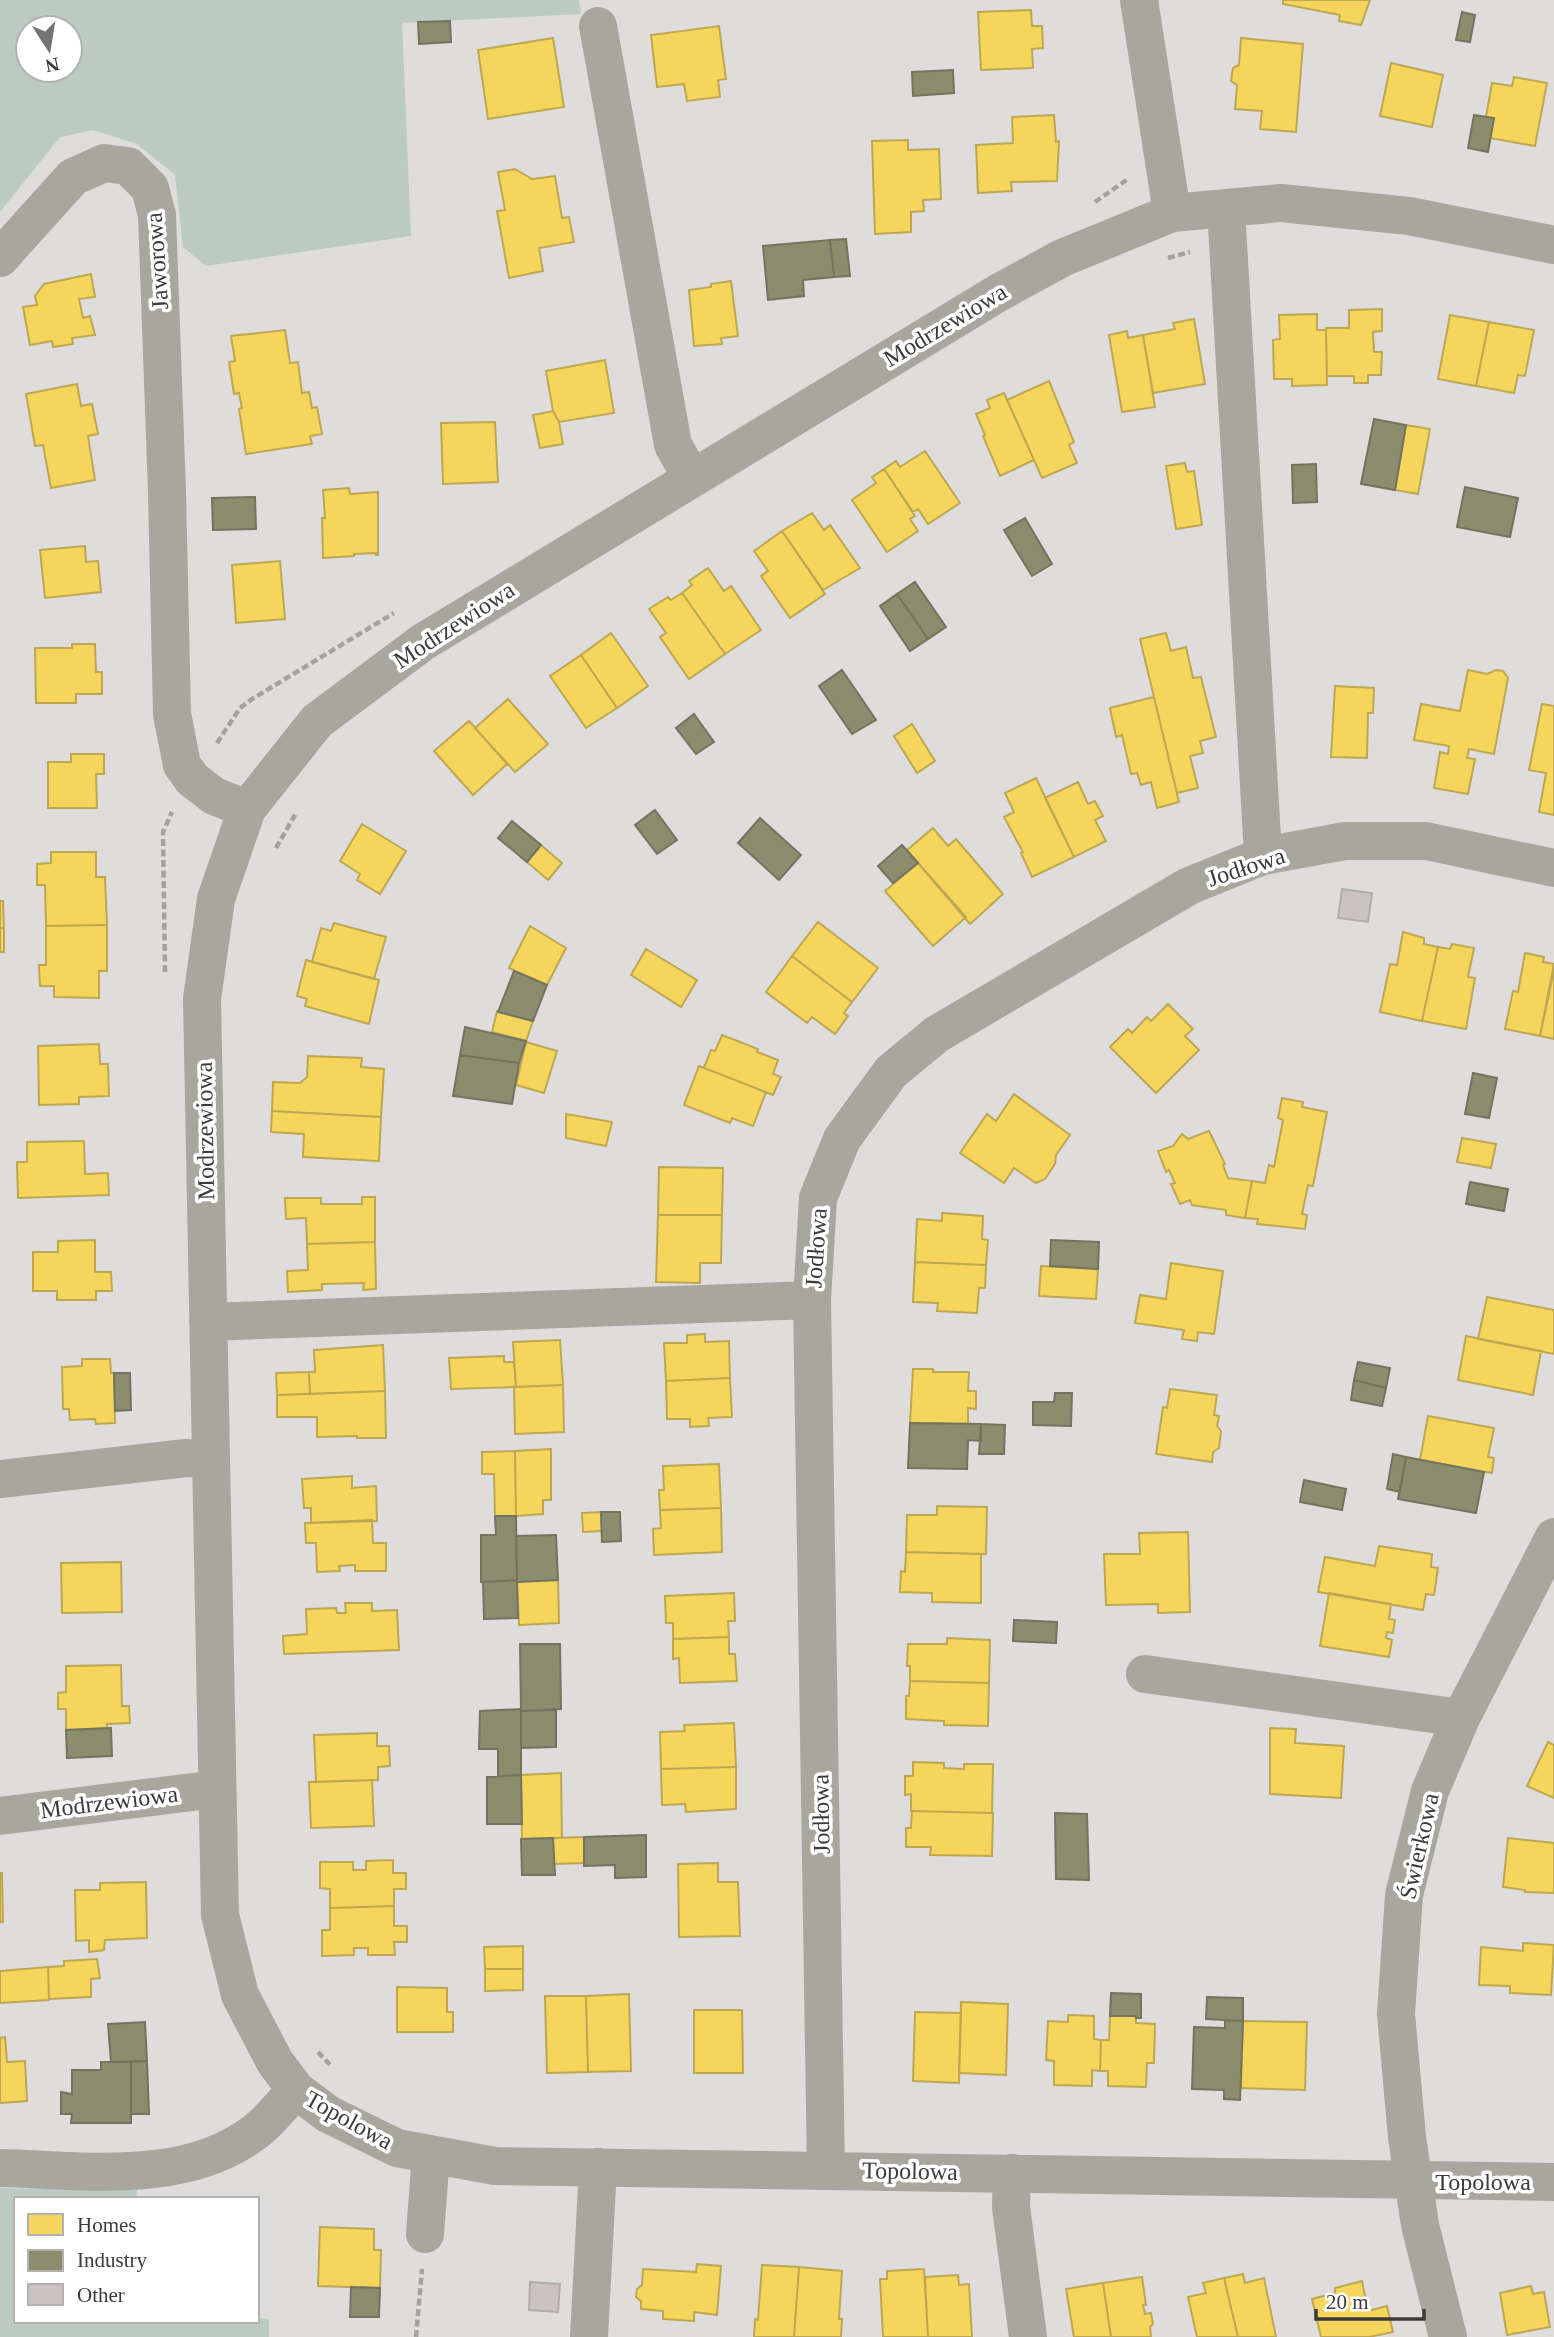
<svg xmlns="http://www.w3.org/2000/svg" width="1554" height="2337" font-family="Georgia,serif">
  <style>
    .green { fill: #bccbc1; fill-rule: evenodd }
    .homes { fill: #f6d55c; stroke: #bea752; stroke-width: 2 }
    .industry { fill: #8c8c6e; stroke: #74745e; stroke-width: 2 }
    .building { fill: #cbc2c4; stroke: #aeadac; stroke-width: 2 }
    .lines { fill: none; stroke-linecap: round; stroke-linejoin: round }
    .path { stroke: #a5a29c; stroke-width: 4.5; stroke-dasharray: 7 3.5; stroke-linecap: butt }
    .minor { stroke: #a8a69d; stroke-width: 38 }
    .labels { text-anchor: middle; stroke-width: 7; stroke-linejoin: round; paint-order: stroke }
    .street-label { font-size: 24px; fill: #3d3b3a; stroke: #fff }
  </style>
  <rect width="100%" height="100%" fill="#dfdddb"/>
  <path class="green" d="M0 0H579L581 14 402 23 411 236 206 266 183 247 175 175 137 144 93 130 60 137 0 212ZM28 28H70V70H28Z
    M0 2188 137 2190 136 2199H16V2321H257V2318L269 2319V2337H0Z"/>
  <path class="homes" d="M1283 0H1370L1361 25 1339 21 1340 15 1283 4Z
    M1031 10 1032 26H1042L1043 48 1032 49 1033 68 981 70 978 12Z
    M719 26 726 79 718 80 720 97 687 101 684 84 657 87 651 35Z
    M553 38 564 107 488 119 478 50Z
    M1241 38 1303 44 1296 132 1260 129 1262 111 1235 109 1237 85 1231 81 1233 68 1239 65Z
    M1391 63 1443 75 1432 127 1380 116Z
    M1514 77 1547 83 1535 146 1490 138 1494 118 1486 117 1492 83 1512 86Z
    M1054 115 1056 142 1059 141 1057 181 1011 182 1012 191 978 193 976 145 1013 143 1012 117Z
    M908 140V150L939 149 941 199 923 200 924 211 911 212V232L875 234 872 141Z
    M515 169 532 179 555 176 562 218 569 217 574 242 539 248 543 271 509 278 497 211 505 210 498 172Z
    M91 274 95 297 79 299 83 318 90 316 95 335 72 338 73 344 53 347 52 341 30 345 23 307 37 305 35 296 44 284Z
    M731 281 738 336 721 338 722 344 694 346 689 290 711 287V284Z
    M1382 309V331L1373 332 1374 352H1382L1381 375H1368V383H1354V376H1327L1326 328H1349V310Z
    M1317 314V330H1326L1327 385 1292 386V379H1274L1273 340 1280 339 1279 315Z
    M1450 315 1489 322 1476 386 1438 379Z
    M1194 319 1205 384 1153 393 1143 335 1175 329 1173 323Z
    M1489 322 1534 330 1525 376 1518 375 1514 393 1476 386Z
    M285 330 290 363 298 362 302 393 309 392 312 408 317 407 322 434 310 436 312 444 246 454 239 409 242 408 239 393 234 394 229 362 235 361 231 336Z
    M1127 331 1128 338 1143 335 1155 407 1122 412 1109 335Z
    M605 360 614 413 559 422 553 411 546 371Z
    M1049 381 1074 442 1069 445 1077 463 1042 478 1007 400Z
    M77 384 81 406 92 404 98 434 88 436 95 480 51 488 43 445 35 446 26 394Z
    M1004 393 1034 460 1000 476 983 436 985 435 976 414 990 408 987 400Z
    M553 411 559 422 563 444 540 448 533 415Z
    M495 422 498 482 443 484 441 423Z
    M1406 425 1430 429 1418 494 1395 490Z
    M925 451 960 503 928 524 918 509 913 512 884 469 896 461 900 467Z
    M1185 463 1187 472 1194 471 1202 525 1176 529 1166 466Z
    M884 469 915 516 910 519 918 531 887 552 852 500 876 483 872 477Z
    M349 488 350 494 378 492V555H376V553L354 554V556L323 558 322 518H325L323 490Z
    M812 513 824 530 830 525 860 568 823 590 782 531Z
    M782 531 825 594 790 618 761 576 768 571 754 551Z
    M85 546 86 562 98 561 101 592 45 598 40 550Z
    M280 561 285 619 236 623 232 565Z
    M708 568 724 591 731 586 761 630 725 654 682 593 692 585 689 581Z
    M682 593 725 654 689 679 660 637 666 633 649 609 668 597 671 600Z
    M611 633 648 686 617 708 581 655Z
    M1166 633 1171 651 1186 647 1193 678 1201 677 1216 737 1200 741 1203 753 1190 756 1198 788 1177 793 1140 639Z
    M72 644H95L96 672H102V694H76V703H36L35 648H72Z
    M581 655 617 708 586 728 550 676Z
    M1468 670 1487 674 1496 670 1503 671 1508 678 1494 754 1469 749 1467 758 1475 759 1468 794 1434 788 1440 752 1448 754 1449 746 1414 740 1421 704 1460 711Z
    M1335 686 1374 688 1373 713H1368L1367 758 1331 757Z
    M1154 697 1179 802 1157 808 1151 782 1141 785 1137 773 1131 774 1122 735 1116 737 1110 708Z
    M508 699 548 744 515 772 475 728Z
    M1542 704 1554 706V815L1539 812 1546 773 1529 770Z
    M469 721 507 764 473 795 434 751Z
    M912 724 935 761 917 773 894 736Z
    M71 754H104V774H96L97 808H48V762H71Z
    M1036 778 1074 857 1032 877 1021 853 1023 852 1004 817 1014 812 1005 793Z
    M1078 782 1088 804 1095 801 1103 816 1095 820 1106 841 1074 857 1045 798Z
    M362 824 406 851 380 894 357 880 360 874 340 861Z
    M933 828 948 846 956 839 1003 894 970 924 907 850Z
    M541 845 562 863 548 880 527 862Z
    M51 852H96V877H105L107 925 46 926 45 885H37V864L51 863Z
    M918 863 966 917 933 946 885 891Z
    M0 901H3L4 928H0Z
    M818 922 878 968 852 1002 792 956Z
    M334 923 386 937 374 979 312 962 321 928 331 931Z
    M107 925V971H99V998L54 997V986H40L39 965H46V926Z
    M530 926 566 948 547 985 509 968Z
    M0 928H4V952H0Z
    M1403 932 1424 938V944L1438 947 1422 1021 1380 1012 1390 964 1397 965Z
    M1452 944 1474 948 1468 977 1475 978 1466 1029 1422 1021 1438 947 1450 949Z
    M646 949 697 980 681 1007 631 975Z
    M1525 953 1544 957 1543 962 1554 964 1540 1036 1505 1029 1513 991 1518 992Z
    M792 956 852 1002 844 1013 848 1016 835 1034 812 1017 807 1023 766 992Z
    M306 960 379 980 369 1024 305 1006 307 999 297 996Z
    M1554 970V1039L1540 1036Z
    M1168 1004 1193 1029 1185 1036 1199 1050 1156 1093 1110 1047 1128 1029 1132 1033 1147 1017 1151 1021Z
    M497 1011 533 1021 526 1041 492 1032Z
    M722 1035 758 1049 757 1052 778 1060 773 1074 781 1077 773 1095 704 1068 711 1050 715 1051Z
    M526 1042 557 1051 544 1093 516 1085Z
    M99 1044 100 1064H108L109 1096 79 1097V1104L39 1105 38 1046Z
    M308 1056 362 1058 361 1067 384 1069 381 1117 272 1111 273 1082 300 1083 307 1077Z
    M699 1066 766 1092 753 1126 732 1118 730 1123 684 1105Z
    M1014 1094 1070 1135 1056 1155 1055 1164 1045 1179 1036 1183 1014 1168 1004 1183 960 1153 987 1114 996 1121Z
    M1282 1098 1303 1102 1302 1107 1327 1112 1313 1186 1308 1185 1302 1214 1307 1215 1305 1229 1257 1224 1258 1219 1245 1218 1252 1181 1265 1183 1269 1165 1274 1167 1283 1120 1278 1118Z
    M272 1111 381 1117 379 1161 303 1157 304 1134 271 1132Z
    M566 1114 612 1122 606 1146 566 1138Z
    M1209 1131 1225 1164 1223 1165 1228 1178 1252 1181 1245 1218 1226 1215V1210L1192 1205 1190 1200 1180 1204 1171 1184 1175 1183 1169 1170 1166 1172 1158 1151 1173 1146 1182 1134 1188 1139Z
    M1462 1138 1496 1144 1491 1168 1457 1162Z
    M84 1141 85 1174 108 1173 109 1195 18 1198 17 1162H27V1142Z
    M659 1167 723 1168 722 1215H658Z
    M362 1197H375V1242L307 1244 306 1218 286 1219 285 1198H321V1204H362Z
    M942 1213 983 1216 982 1239 988 1240 986 1265 915 1262 917 1219 942 1221Z
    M658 1215H722L721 1263H700V1283L656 1282Z
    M95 1240V1272H111L112 1291H96V1300H57V1291H33V1252H58V1241Z
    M375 1242 376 1289 363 1290 364 1283 322 1284V1290L288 1292 287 1271 308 1270 307 1244Z
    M915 1262 986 1265 985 1288H979L977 1313 937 1311 938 1303 913 1302Z
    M1171 1263 1223 1271 1214 1334 1198 1332 1197 1341 1182 1339 1184 1330 1135 1323 1140 1295 1166 1299Z
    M1041 1266 1098 1269 1096 1299 1039 1296Z
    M1487 1297 1554 1310V1354L1478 1339Z
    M705 1334V1342L729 1341 730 1378 666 1381 664 1343H687V1335Z
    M1466 1336 1541 1351 1533 1395 1458 1380Z
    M560 1340 563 1385 516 1387 513 1342Z
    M383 1345 385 1391 310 1394 309 1372H315L314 1350Z
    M504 1356V1362H514L516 1387 451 1389 449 1358Z
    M82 1359H110L111 1373H114L115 1423 96 1424 95 1419 70 1420 69 1409H63L62 1367 82 1366Z
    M913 1369H933V1372H969L968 1391H976V1409L968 1408V1424L910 1423Z
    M309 1372 310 1394 277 1395 276 1373Z
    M730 1378 732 1417 708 1418 709 1426 690 1427V1419H667L666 1381Z
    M563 1385 564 1432 515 1434 514 1387Z
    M1170 1389 1217 1395 1214 1415 1219 1416 1217 1426 1221 1431 1219 1448 1213 1452 1212 1462 1156 1454 1163 1407 1167 1408Z
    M385 1391 386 1438H357V1436L317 1437V1417H277V1395Z
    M1428 1416 1494 1428 1488 1457 1494 1458 1492 1473 1420 1460Z
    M551 1449V1500H543V1514L516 1516 515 1451Z
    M515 1451 516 1516H495L494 1474H482V1452Z
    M719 1464 721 1508 660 1510 659 1490H664L663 1466Z
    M352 1476V1488L376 1486 377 1521 311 1523V1508H304L302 1479Z
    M937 1506 987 1507 986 1554 906 1552 907 1515H937Z
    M721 1508 722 1552 654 1555 653 1529 661 1528 660 1510Z
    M601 1512 602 1531 583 1532 582 1513Z
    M372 1520 373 1543H386V1571H355V1565L339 1566 340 1571 317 1572 316 1543H306L305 1523Z
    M1188 1532 1190 1612 1158 1613V1604L1106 1605 1104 1554H1140L1139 1533Z
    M1379 1546 1432 1554 1431 1567 1438 1568 1434 1595 1426 1594 1423 1610 1318 1592 1325 1557 1375 1566Z
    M906 1552 981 1554V1603L932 1602V1593L900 1592 901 1571 905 1572Z
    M121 1562 122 1612 62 1613 61 1563Z
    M558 1580 559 1623 519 1625 517 1582Z
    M734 1593 735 1621H728L729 1637 673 1639V1623H666L665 1596Z
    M1329 1593 1391 1604 1389 1619 1395 1620 1393 1633 1387 1632 1386 1638 1392 1640 1389 1657 1320 1646Z
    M345 1603H372V1611L397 1610 399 1650 284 1654 283 1636 307 1634 306 1609 336 1608 337 1613H346Z
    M729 1637V1654H735L737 1681 680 1683 679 1658 673 1659V1639Z
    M947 1638 990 1640 989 1683 910 1681V1666H907L908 1644H947Z
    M121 1665 122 1706H129L130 1723 107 1724V1728L66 1730V1709H58V1693L66 1692V1666Z
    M910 1681 989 1683 988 1726 944 1725V1721L906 1719V1696H909Z
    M734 1723 736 1767 661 1769 660 1732 685 1731 684 1725Z
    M1270 1728 1296 1729 1295 1743 1344 1746 1341 1798 1270 1794Z
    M377 1733V1746H389L390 1766 378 1767V1780L316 1782 314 1735Z
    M1548 1742 1554 1745V1798L1527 1786Z
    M913 1762 944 1763V1768L964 1769V1764H993L992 1813 911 1811V1794L905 1795V1776H913Z
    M736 1767V1809L686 1812 685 1804 662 1805 661 1769Z
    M561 1773 562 1838 522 1839 521 1775Z
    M372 1780 374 1826 311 1828 309 1782Z
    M912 1811 993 1813 992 1856 930 1855 931 1847H906V1828H911Z
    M584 1837V1863L554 1864 553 1838Z
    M1508 1838 1554 1843V1893L1525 1892V1890L1503 1887Z
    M393 1860V1873H406V1889H394V1906L330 1908V1889L320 1888V1862H353V1870H366V1861Z
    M718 1863V1882H738L740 1936 679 1937 678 1864Z
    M0 1873H2L3 1922H0Z
    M146 1882 147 1938 105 1940 104 1950 89 1952V1940L76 1941 75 1890H100V1883Z
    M394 1906V1926H407V1942H394L395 1955H368V1948H354V1955L322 1956V1930H330V1908Z
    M1523 1943 1554 1945 1551 1995 1510 1993V1986L1479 1985 1481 1947 1523 1951Z
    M523 1946V1969H485L484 1947Z
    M97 1959 100 1978 91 1979V1997L49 1999 48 1967 64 1966V1961Z
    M48 1967 49 2000 0 2003V1971Z
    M485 1969H523V1990L485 1991Z
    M397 1987 447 1988V2012H453V2032H397Z
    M629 1994 631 2071 588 2072 586 1996Z
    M545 1996H586L588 2072 547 2073Z
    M961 2002 1008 2004 1006 2075 959 2073Z
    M694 2010H742L743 2073H694Z
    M915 2012 961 2013 959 2083 913 2081Z
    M1068 2015 1094 2016V2039L1101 2040 1100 2071 1092 2070V2086L1054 2085V2061L1046 2060 1048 2021 1068 2022Z
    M1110 2016H1136V2023L1155 2024 1154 2063H1147L1146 2087 1108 2086V2071H1100L1101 2040H1109Z
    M1243 2021 1307 2022 1305 2090 1241 2088Z
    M5 2037 7 2062 25 2061 27 2101 0 2103V2038Z
    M320 2227 374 2229V2250H381L380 2288 318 2286Z
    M697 2264 721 2266 717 2315 694 2312V2321L663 2319V2311L641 2309V2301L636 2297 637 2289 642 2285 643 2269 696 2272Z
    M762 2265 799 2267 794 2337H754L755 2319 758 2320Z
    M799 2267 842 2271 839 2319H842L841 2337H794Z
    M924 2269 928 2337H883L880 2279H887V2271Z
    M1243 2274 1245 2283 1264 2278 1276 2337H1238L1224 2278Z
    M958 2275 959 2285 969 2284 972 2337H928L925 2277Z
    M1142 2277 1146 2305H1143L1145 2314 1151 2313 1153 2324 1150 2327 1151 2337H1111L1103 2283Z
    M1224 2278 1238 2337H1197L1188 2297 1206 2293 1203 2283Z
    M1362 2281 1368 2311 1387 2306 1393 2332 1369 2337H1321L1312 2299 1335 2293V2288Z
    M1103 2283 1111 2337H1074L1066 2289Z
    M1531 2286 1533 2294 1544 2292 1550 2327 1507 2335 1500 2293Z"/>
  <path class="industry" d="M1462 12 1475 15 1470 42 1456 40Z
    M450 21 451 42 419 44 418 22Z
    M953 70 954 93 913 96 912 72Z
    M1474 115 1494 118 1488 152 1468 148Z
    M846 239 850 276 834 277 830 240Z
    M830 240 834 277 803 280 804 296 768 300 763 246Z
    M1374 419 1406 425 1395 490 1361 484Z
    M1316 464 1317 502 1293 503 1292 465Z
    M1465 487 1518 498 1510 537 1457 527Z
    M255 497 256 529 213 530 212 498Z
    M1025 518 1052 564 1032 576 1004 530Z
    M915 582 946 627 928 639 897 594Z
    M897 594 928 639 910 651 880 606Z
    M842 670 876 720 852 734 819 686Z
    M694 714 714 742 696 754 676 728Z
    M655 810 677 840 657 854 635 825Z
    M760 818 801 855 779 880 738 843Z
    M512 821 541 845 527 862 498 838Z
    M902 845 918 863 893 883 878 866Z
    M514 971 547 985 533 1021 498 1012Z
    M465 1027 526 1041 519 1063 460 1055Z
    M460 1055 519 1063 512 1104 453 1096Z
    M1473 1073 1497 1078 1489 1118 1465 1114Z
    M1470 1182 1508 1189 1504 1211 1466 1204Z
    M1051 1240 1099 1242 1098 1269 1050 1266Z
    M1358 1362 1390 1368 1386 1388 1354 1380Z
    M114 1373H130L131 1410 115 1411Z
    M1354 1380 1386 1388 1382 1406 1351 1400Z
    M1055 1393H1072L1071 1426 1033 1425V1402H1054Z
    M910 1423 981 1424V1441L968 1440 967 1469 908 1468Z
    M981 1424 1005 1425 1004 1454H979Z
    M1393 1454 1406 1457 1400 1492 1387 1489Z
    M1406 1457 1484 1472 1476 1513 1398 1499Z
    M1304 1480 1346 1489 1342 1510 1300 1502Z
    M601 1512H620L621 1541 602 1542Z
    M495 1516H516L517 1580 481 1582V1535H496Z
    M556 1535 558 1580 517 1582 516 1536Z
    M517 1580 518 1618 484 1619 483 1582Z
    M1014 1620 1057 1622 1056 1643 1013 1641Z
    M520 1644H560L561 1709 521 1711Z
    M521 1709V1775L498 1776V1749H479L480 1711Z
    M556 1710V1747L521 1748V1711Z
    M111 1728 112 1756 67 1758 66 1730Z
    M521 1775 522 1824H487V1777Z
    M1055 1813 1087 1814 1089 1880 1056 1879Z
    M646 1835V1877L615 1878V1865L584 1866V1837Z
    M553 1838 555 1875H522L521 1839Z
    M1111 1993 1141 1994V2018H1136V2016H1110Z
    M1207 1997 1243 1998V2021L1206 2019Z
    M1225 2020 1243 2021 1240 2100 1224 2099V2090L1192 2089 1194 2027 1225 2028Z
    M145 2022 147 2061 111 2062 108 2024Z
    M147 2061 149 2114H131V2062Z
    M101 2062H131V2123H71L72 2114H61V2092L72 2094V2070H101Z
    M351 2287 380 2288 379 2317H350Z"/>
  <path class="building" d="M1342 889 1372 893 1368 922 1338 918Z
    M530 2282 560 2284 558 2312 529 2310Z"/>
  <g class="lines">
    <path class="path" d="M1095 202 1128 179
      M1168 258 1190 252
      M217 743 240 708 252 699 394 613
      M276 848 296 813
      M165 972 163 832 172 812
      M318 2052 331 2066
      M416 2337 422 2269"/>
    <path class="minor" d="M1139 0 1172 213
      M598 26 673 445 692 478
      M1226 208 1263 856
      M1554 245 1409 216 1281 203 1172 213 1062 258 998 293 423 642 317 721 247 809 216 899 202 999 220 1915 240 1995 275 2062 296 2090 328 2114 397 2148 495 2166 1554 2182
      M0 258 73 177 104 163 128 166 150 188 157 215 167 492 172 714 182 765 192 779 214 796 247 809
      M208 1322 812 1300
      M0 1479 186 1458 211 1459
      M1145 1674 1461 1718
      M0 1816 217 1789
      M0 2168C83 2170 184 2186 255 2132 270 2121 283 2103 296 2090
      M826 2170 812 1300 818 1198 842 1139 891 1072 937 1034 1189 886 1263 856 1345 841H1426L1554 868
      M1012 2173 1011 2207 1028 2337
      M425 2234 431 2154
      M589 2337 598 2167
      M1448 2337 1420 2225 1407 2137 1396 2014 1404 1895 1430 1791 1461 1718 1554 1537"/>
  </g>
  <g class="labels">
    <g class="street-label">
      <text transform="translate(157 261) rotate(-94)" y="8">Jaworowa</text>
      <text transform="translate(945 325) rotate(-31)" y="8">Modrzewiowa</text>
      <text transform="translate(454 625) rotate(-33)" y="8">Modrzewiowa</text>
      <text transform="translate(1246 867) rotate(-18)" y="8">Jodłowa</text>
      <text transform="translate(205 1131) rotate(-91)" y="8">Modrzewiowa</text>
      <text transform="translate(816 1248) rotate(-86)" y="8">Jodłowa</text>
      <text transform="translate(109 1802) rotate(-7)" y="8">Modrzewiowa</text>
      <text transform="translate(821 1814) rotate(-91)" y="8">Jodłowa</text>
      <text transform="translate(1419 1846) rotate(-77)" y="8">Świerkowa</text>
      <text transform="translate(349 2120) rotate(29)" y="8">Topolowa</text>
      <text transform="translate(910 2171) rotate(1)" y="8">Topolowa</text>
      <text x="1483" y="2190">Topolowa</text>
    </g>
  </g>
  <rect x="14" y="2197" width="245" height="126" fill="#ffffff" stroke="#b1b1b0" stroke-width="2"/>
  <rect x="28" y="2214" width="35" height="21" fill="#f6d55c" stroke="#b1b1b0" stroke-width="2"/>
  <text x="77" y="2232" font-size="21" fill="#3d3b3a">Homes</text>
  <rect x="28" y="2250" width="35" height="21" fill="#8c8c6e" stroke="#b1b1b0" stroke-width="2"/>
  <text x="77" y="2267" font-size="21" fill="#3d3b3a">Industry</text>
  <rect x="28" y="2284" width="35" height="21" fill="#cbc2c4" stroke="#b1b1b0" stroke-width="2"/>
  <text x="77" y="2302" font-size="21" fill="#3d3b3a">Other</text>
  <g transform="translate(49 49) rotate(168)"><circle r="33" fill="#ffffff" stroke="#b1b1b0" stroke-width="2"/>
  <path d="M0-5L12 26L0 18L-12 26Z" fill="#767472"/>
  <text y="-10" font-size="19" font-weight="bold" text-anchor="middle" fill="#3d3b3a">N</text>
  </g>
  <path d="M1316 2309v10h108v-10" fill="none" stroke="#3d3b3a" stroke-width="3.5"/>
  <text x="1326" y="2309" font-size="21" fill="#3d3b3a" stroke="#ffffff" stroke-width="5" paint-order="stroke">20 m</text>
</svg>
